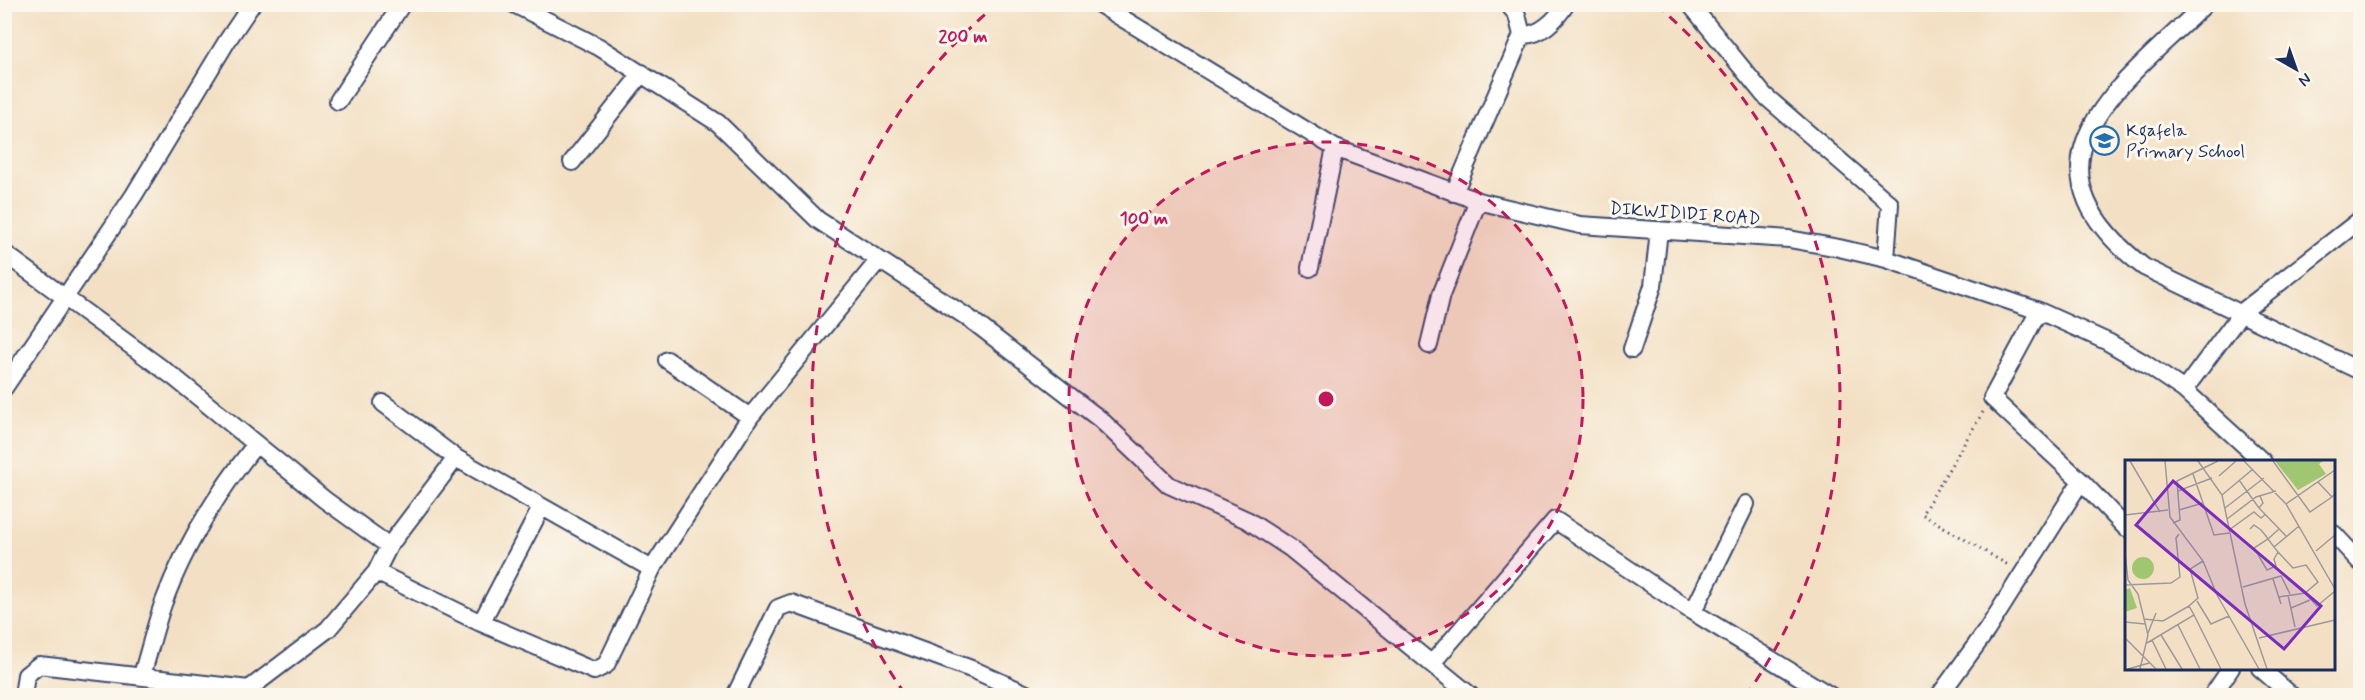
<svg xmlns="http://www.w3.org/2000/svg" width="2365" height="700" font-family="Mynerve,sans-serif">
  <style>
    .lines { fill: none; stroke-linecap: round; stroke-linejoin: round }
    .minor-casing { stroke: #3b4a6d; stroke-width: 20 }
    .path { stroke: #3b4a6d; stroke-width: 3; stroke-dasharray: 1.5 4.5; stroke-linecap: butt }
    .minor { stroke: #fff; stroke-width: 16 }
    .ring { fill: none; stroke: #c2185b; stroke-width: 3; stroke-dasharray: 10 8 }
    .labels { text-anchor: middle; stroke-width: 6; stroke-linejoin: round; paint-order: stroke }
    .poi-label { font-size: 18px; fill: #1b2f5e; stroke: #fbf7ec; text-anchor: start }
    .street-label { font-size: 18px; fill: #1b2f5e; stroke: #fbf7ec }
    .inset-road { fill: none; stroke: #9d999b; stroke-width: 1.5 }
    .view { fill: #7b2cbf; fill-opacity: 0.15; stroke: #7b2cbf; stroke-width: 3 }
    .inset-edge { fill: none; stroke: #1b2f5e; stroke-width: 3 }
    .centre { fill: #c2185b; stroke: #fbf7ec; stroke-width: 3 }
    .ring-label { font-size: 18px; text-anchor: middle; font-weight: bold; fill: #c2185b; stroke: #fbf7ec; stroke-width: 6; stroke-linejoin: round; paint-order: stroke }
  </style>
  <rect width="100%" height="100%" fill="#fbf7ec"/>
  <filter id="ink" filterUnits="userSpaceOnUse"><feTurbulence type="fractalNoise" baseFrequency=".0167" numOctaves="2"/><feDisplacementMap in="SourceGraphic" scale="12" xChannelSelector="R" yChannelSelector="G"/><feConvolveMatrix kernelMatrix="1 2 1 2 8 2 1 2 1" color-interpolation-filters="sRGB"/></filter>
  <filter id="wash" filterUnits="userSpaceOnUse"><feTurbulence type="fractalNoise" baseFrequency=".008" numOctaves="4" result="noise"/><feDisplacementMap in="SourceGraphic" scale="24" xChannelSelector="R" yChannelSelector="G"/><feGaussianBlur stdDeviation="1.35" result="paint"/><feColorMatrix in="noise" values="0 0 0 0 0 0 0 0 0 0 0 0 0 0 0 0 0 1.4 0 .05"/><feComposite in="paint" operator="in"/></filter>
  <g filter="url(#wash)">
    <rect width="100%" height="100%" fill="#f3e0c4"/>
  </g>
  <g filter="url(#ink)">
    <g class="lines">
      <defs>
        <path id="minor" d="M514 4 599 47 718 123 818 220 970 319 1101 420 1169 485 1247 520 1290 548 1471 696
          M1099 4 1335 148 1478 201 1580 225 1789 239 1839 248 1886 259 2039 311 2108 342 2144 363 2184 390 2263 462
          M1690 4 1764 95 1890 204 1886 259
          M2205 4C2120 87 2007 161 2144 267L2360 371
          M1522 35C1540 36 1556 20 1566 4
          M338 101 402 4
          M572 162 642 73
          M1454 193 1522 35 1517 15 1508 4
          M4 253 175 378 325 500 389 546
          M1310 268 1335 148
          M2039 311 1992 398 2081 481 2126 528
          M1429 345 1441 295 1478 201
          M1632 349 1653 286 1659 230
          M667 360 750 417
          M4 388 134 195 227 41 252 4
          M2184 390 2242 312 2360 220
          M383 403 456 458 652 569
          M2334 534 2360 562
          M376 572 481 623 594 671 606 665 652 569 750 417 878 261
          M1693 612 1746 504
          M481 623 541 508
          M1433 662 1555 520 1693 612 1831 696
          M2260 668 2292 696
          M142 675C149 652 155 627 163 604 184 546 218 492 256 444
          M23 696 26 675 39 665 249 689
          M247 696 249 689 328 629 376 572 389 546 456 458
          M735 696 778 608 791 603 974 670 1031 696
          M1939 696 1987 630 2081 481
          M2212 696 2231 668"/>
      </defs>
      <use href="#minor" class="minor-casing"/>
      <path class="path" d="M1983 412 1922 514 2008 565"/>
      <use href="#minor" class="minor"/>
    </g>
  </g>
  <circle cx="1326" cy="399" r="257" fill="#c2185b" fill-opacity=".12"/>
  <g class="ring">
    <circle cx="1326" cy="399" r="257"/>
    <path d="M905 694A514 514 0 0 1 996 5M1656 5A514 514 0 0 1 1747 694"/>
  </g>
  <defs>
    <symbol id="school-ring" viewBox="-11 -11 22 22"><circle r="9.5" fill="#fbf7ec" stroke="#1f6fb2" stroke-width="1.5"/><path d="M0-5L7-2L0 1L-7-2ZM-4 1L0 2.5L4 1V4Q0 6-4 4Z" fill="#1f6fb2"/></symbol>
  </defs>
  <g fill-rule="evenodd">
    <use href="#school-ring" x="2088" y="124" width="33" height="33"/>
  </g>
  <g class="labels">
    <g class="poi-label">
      <text x="2126" y="136">Kgafela<tspan x="2126" dy="21">Primary School</tspan></text>
    </g>
    <g class="street-label">
      <text transform="translate(1685 213) rotate(4)" y="6">DIKWIDIDI ROAD</text>
    </g>
  </g>
  <g transform="translate(2125 460)">
    <rect width="210" height="210" fill="#f3e0c4"/>
    <path d="M150 1H198L194 4 201 14 173 30ZM7 108a11 11 0 1 1 22 0a11 11 0 1 1-22 0ZM5 128 12 148 0 152V130Z" fill="#a0c671"/>
    <path class="inset-road" d="M5 1 35 52M40 1 45 57 78 101 92 135 134 209M73 1 97 35 120 144 142 209M119 1 161 44 210 129M148 1 185 52 207 37M68 14 89 75 104 73M94 16 111 1M114 20 134 48M193 22 207 37 210 34M53 31 87 18M97 35 128 9M135 36 138 43 134 48 162 77M161 44 210 10M100 48 139 18M54 50 78 43M0 55 43 50M102 59 131 37 151 31M48 63 55 60 52 21 93 1M125 69 129 65 136 70 141 76 143 79 149 87 153 92 149 99 151 106 142 110 129 88 143 79 154 69M104 70 129 52 136 58 141 54M149 87 174 66M191 91 210 75M153 92 168 108 181 105 193 122 180 133 154 137M0 93 3 120 13 134 23 175 15 209M148 119 156 144M0 125 46 123 55 117 51 78 54 74M118 127 156 116 165 134M180 133 192 146 210 131M163 135 170 167M72 141 86 164 104 156M166 148 185 140M69 155 96 209M19 159 38 161 64 146M0 162 20 164M53 165 75 209M23 173 31 153M36 175 57 209M0 178 31 209M134 178 210 160M27 180 41 209M22 183 69 155 64 146 73 138 65 109 78 101M3 209 24 203"/>
    <path class="view" d="M48 21 196 146 159 189 11 65Z"/>
    <rect width="210" height="210" class="inset-edge"/>
  </g>
  <circle cx="1326" cy="399" r="9" class="centre"/>
  <g class="ring-label">
    <text x="963" y="42">200 m</text>
    <text x="1144" y="224">100 m</text>
  </g>
  <rect width="2365" height="700" fill="none" stroke="#fbf7ec" stroke-width="24"/>
  <g transform="translate(2296 69) rotate(140)" stroke="#fbf7ec" stroke-width="4.5" paint-order="stroke">
  <path d="M0-4.5L10 22L0 15L-10 22Z" fill="#1b2f5e"/>
  <text y="-9" font-size="16" font-weight="bold" text-anchor="middle" fill="#1b2f5e">N</text>
  </g>
</svg>
